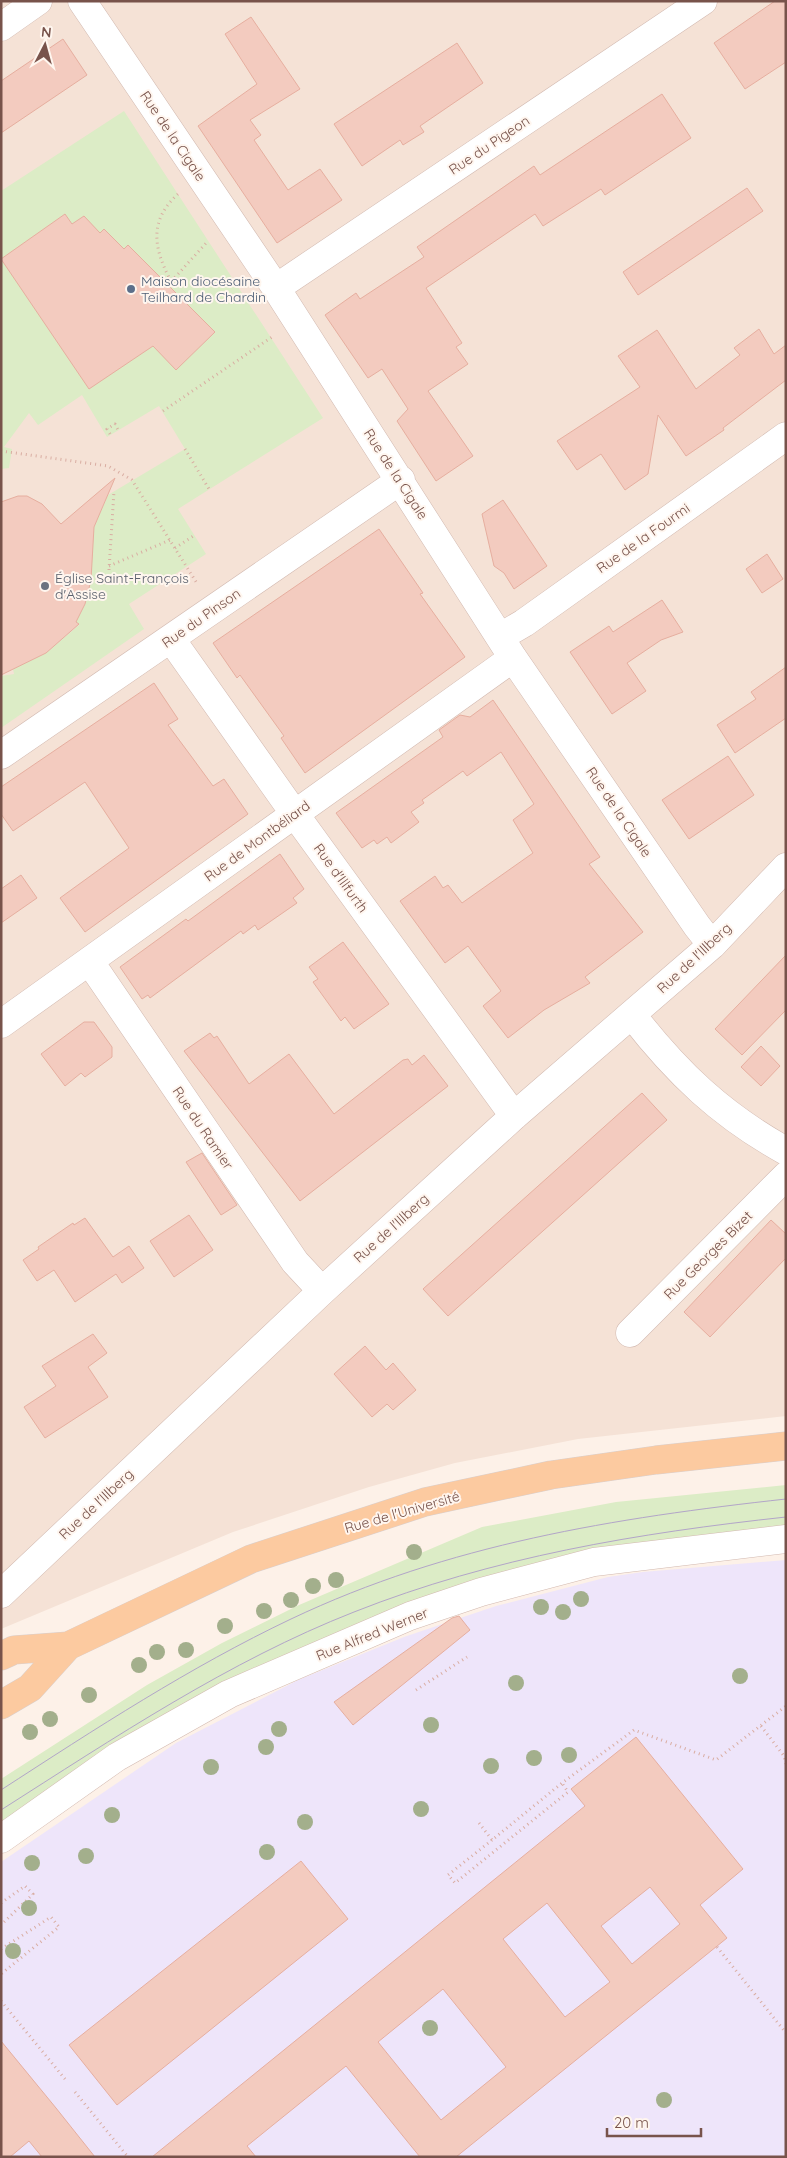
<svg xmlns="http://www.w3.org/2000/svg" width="787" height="2158" font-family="Quicksand,sans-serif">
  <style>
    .residential { fill: #f5e2d6 }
    .education { fill: #eee5fa }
    .green { fill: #dcecc6 }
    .building { fill: #f3cbbf; stroke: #e6ae9f; fill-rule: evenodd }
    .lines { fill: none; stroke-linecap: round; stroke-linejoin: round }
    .minor-casing { stroke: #d2b9b0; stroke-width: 29 }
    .tertiary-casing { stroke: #d2b9b0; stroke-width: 29 }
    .primary-casing { stroke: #d9cfcd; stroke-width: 29 }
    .path { stroke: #d9ada2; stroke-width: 3; stroke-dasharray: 1 4; stroke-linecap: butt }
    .minor { stroke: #fff; stroke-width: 28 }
    .tertiary { stroke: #fff; stroke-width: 28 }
    .primary { stroke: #fccaa0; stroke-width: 28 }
    .tram { stroke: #b2a5c8; stroke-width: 1 }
    .tree { fill: #a3af8c }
    .service-dot { fill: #5c6f8a; stroke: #fff6ef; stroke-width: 2 }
    .worship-dot { fill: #6b7280; stroke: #fff6ef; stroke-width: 2 }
    .labels { text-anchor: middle; stroke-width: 4; stroke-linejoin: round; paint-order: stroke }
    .street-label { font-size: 14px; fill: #78534b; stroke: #fff6ef }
    .service-label { font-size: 14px; fill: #4e5e75; stroke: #fff6ef; text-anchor: start }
    .worship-label { font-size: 14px; fill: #5b616d; stroke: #fff6ef; text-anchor: start }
  </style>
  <rect width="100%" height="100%" fill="#fdf1e8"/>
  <path class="residential" d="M1 1H786V1416L578 1439 455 1463 369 1487 233 1532 1 1629Z"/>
  <path class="education" d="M786 1560V2157H1V1862L176 1743 298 1680 404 1637 496 1606 608 1577 643 1572Z"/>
  <path class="green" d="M124 111 323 418 178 509 206 554 129 604 144 629 1 728V676L14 674 13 669 46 653 79 625 75 622 85 604 89 592 94 527 108 495 185 449 159 406 107 437 82 395 38 425 29 413 4 447 12 449 9 468 1 469V191Z
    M786 1485V1526L444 1594 1 1825V1779L147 1685 222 1643 299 1605 482 1527 616 1502Z"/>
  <path class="building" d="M775 1H786V62L745 89 714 43Z
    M251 17 300 89 250 120 261 135 254 140 288 190 320 169 342 200 277 243 198 126 257 84 225 34Z
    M63 39 87 75 1 133V81Z
    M457 43 483 83 420 126 424 132 403 145 400 140 362 166 334 124Z
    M662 94 691 138 605 195 601 189 543 226 535 214 426 288 462 343 456 347 468 364 428 391 473 456 436 481 397 421 408 409 382 369 368 378 325 315 356 293 360 299 424 257 417 247 534 166 540 175Z
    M747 188 763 211 638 295 623 272Z
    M65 214 72 224 84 216 100 233 104 229 124 249 128 245 215 332 176 370 153 346 89 389 1 259Z
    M759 329 774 354 786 345V380L723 428 724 430 686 456 658 415 648 474 625 490 601 454 577 470 557 441 640 387 618 356 657 330 696 389 740 355 734 348Z
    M115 478 94 527 91 580 85 604 76 622 79 624 46 653 1 675V502L18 496H27L42 504 61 524Z
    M503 500 547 566 514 589 504 573 494 566 482 514Z
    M379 529 423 593 420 594 465 657 305 773 281 738 284 736 240 675 237 678 213 643Z
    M767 554 783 579 762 593 746 569Z
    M662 600 683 632 661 640 627 663 646 691 612 714 570 652 609 626 613 632Z
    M786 667V718L735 753 717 725 756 699 751 692Z
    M154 683 178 719 168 725 191 756 213 786 224 779 248 814 85 932 60 898 129 848 85 782 13 831 1 814V787Z
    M493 700 600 857 589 864 643 932 585 977 590 983 544 1010 508 1038 483 1006 501 991 468 946 445 963 400 901 435 876 443 888 448 885 462 903 533 853 513 820 534 804 501 752 467 776 463 771 422 800 424 803 411 812 419 822 391 843 387 837 377 844 374 840 362 848 336 813 443 737 439 730 460 715 470 717Z
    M728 756 754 795 689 839 662 800Z
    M280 854 304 889 293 898 297 903 258 930 255 925 243 934 241 931 150 998 148 995 142 999 120 967 186 919 188 921Z
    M21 875 37 898 1 923V889Z
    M343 942 389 1004 354 1029 345 1017 341 1021 313 982 318 979 309 967Z
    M786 955V1010L742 1055 715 1029Z
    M84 1022H94L112 1047V1057L85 1077 81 1073 65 1086 41 1054Z
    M210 1033 214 1038 217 1036 249 1084 289 1054 334 1114 403 1060 408 1059 412 1065 424 1055 448 1086 300 1201 184 1051Z
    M761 1046 780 1066 761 1086 741 1067Z
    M642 1093 667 1120 448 1316 423 1289Z
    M202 1153 237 1205 221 1215 186 1162Z
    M189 1215 213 1250 174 1277 150 1241Z
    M85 1218 113 1257 129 1246 144 1268 122 1283 116 1274 75 1302 54 1270 37 1281 23 1260 39 1249 38 1247 73 1223 74 1225Z
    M771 1220 786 1234V1258L710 1337 684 1312Z
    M93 1334 107 1353 88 1367 108 1397 45 1438 24 1407 56 1386 42 1366Z
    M365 1346 386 1370 393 1363 416 1390 393 1410 387 1404 372 1417 334 1374Z
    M459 1616 470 1630 353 1725 334 1702 452 1618Z
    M636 1737 743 1869 700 1905 727 1938 456 2157H420L346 2066 247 2146 256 2157H152L585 1806 571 1789ZM650 1887 680 1924 632 1964 601 1926ZM547 1903 610 1982 565 2017 503 1939ZM443 1989 506 2067 441 2120 378 2042Z
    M301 1861 348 1919 117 2105 69 2045Z
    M1 2041 56 2108 95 2157H42L29 2141 10 2157H1Z"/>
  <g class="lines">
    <defs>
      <path id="minor" d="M82 1 276 288 513 658 697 926 712 945
        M276 288 703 1
        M500 637 524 623 786 436
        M171 639 294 813 514 1116
        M1 755 401 480
        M90 962 295 1262 322 1291
        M632 1015C677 1073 721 1115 786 1151
        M1 1024 513 658
        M630 1333 786 1176
        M1 1594 322 1291 514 1116 712 945 786 867
        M1 1839 117 1757 229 1694 410 1616 481 1592 594 1562 786 1539"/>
      <path id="tertiary" d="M1 27 38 1"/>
      <path id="primary" d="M1 1656 14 1650 68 1646 251 1559 425 1502 551 1475 656 1460 786 1446
        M1 1705 30 1688 68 1646"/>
    </defs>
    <use href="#minor" class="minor-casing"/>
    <use href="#tertiary" class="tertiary-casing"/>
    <use href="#primary" class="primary-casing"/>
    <path class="path" d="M171 281C153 248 149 220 178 194
      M168 285 208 241
      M163 411 272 337
      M110 434 107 429 115 424 118 430
      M185 449 209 489
      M1 451 108 466 132 480 198 585
      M175 548 195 535
      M109 566 170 540
      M109 570 114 491
      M416 1690 467 1657
      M761 1726 784 1756 786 1764
      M479 1823 492 1840 562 1783 634 1730 716 1760 786 1706
      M492 1840 448 1875 455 1883 568 1792 562 1783
      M1 1903 25 1886 33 1894 1 1925
      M717 1947 786 2033
      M1 1949 51 1917 59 1927 1 1974
      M1 2001 65 2079
      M75 2092 128 2157"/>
    <use href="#minor" class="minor"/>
    <use href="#tertiary" class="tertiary"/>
    <use href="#primary" class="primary"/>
    <path class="tram" d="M1 1790C95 1729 190 1667 291 1619 449 1544 614 1518 786 1499
      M1 1810C114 1738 229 1661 354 1612 493 1557 638 1533 786 1517"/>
  </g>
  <g class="tree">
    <circle cx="414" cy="1552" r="8"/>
    <circle cx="336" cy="1580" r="8"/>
    <circle cx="313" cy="1586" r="8"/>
    <circle cx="581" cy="1599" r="8"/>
    <circle cx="291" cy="1600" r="8"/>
    <circle cx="541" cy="1607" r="8"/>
    <circle cx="264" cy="1611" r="8"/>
    <circle cx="563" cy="1612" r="8"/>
    <circle cx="225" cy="1626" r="8"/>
    <circle cx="186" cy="1650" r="8"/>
    <circle cx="157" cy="1652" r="8"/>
    <circle cx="139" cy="1665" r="8"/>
    <circle cx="740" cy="1676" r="8"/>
    <circle cx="516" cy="1683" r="8"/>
    <circle cx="89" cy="1695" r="8"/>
    <circle cx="50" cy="1719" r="8"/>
    <circle cx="431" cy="1725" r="8"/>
    <circle cx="279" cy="1729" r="8"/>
    <circle cx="30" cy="1732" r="8"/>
    <circle cx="266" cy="1747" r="8"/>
    <circle cx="569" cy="1755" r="8"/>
    <circle cx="534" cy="1758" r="8"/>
    <circle cx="491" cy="1766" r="8"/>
    <circle cx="211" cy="1767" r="8"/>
    <circle cx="421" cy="1809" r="8"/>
    <circle cx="112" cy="1815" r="8"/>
    <circle cx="305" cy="1822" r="8"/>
    <circle cx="267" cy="1852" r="8"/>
    <circle cx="86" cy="1856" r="8"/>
    <circle cx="32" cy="1863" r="8"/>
    <circle cx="29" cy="1908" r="8"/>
    <circle cx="13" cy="1951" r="8"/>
    <circle cx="430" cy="2028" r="8"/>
    <circle cx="664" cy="2100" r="8"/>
  </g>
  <circle class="service-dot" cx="131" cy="289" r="5"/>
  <circle class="worship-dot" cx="45" cy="586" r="5"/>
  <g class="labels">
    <g class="street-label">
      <text transform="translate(173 136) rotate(56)" y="5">Rue de la Cigale</text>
      <text transform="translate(489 145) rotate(-34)" y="5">Rue du Pigeon</text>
      <text transform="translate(396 474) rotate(57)" y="5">Rue de la Cigale</text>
      <text transform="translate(643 538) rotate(-35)" y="5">Rue de la Fourmi</text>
      <text transform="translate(201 618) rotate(-35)" y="5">Rue du Pinson</text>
      <text transform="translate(619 812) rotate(56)" y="5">Rue de la Cigale</text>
      <text transform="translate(257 841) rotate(-36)" y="5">Rue de Montbéliard</text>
      <text transform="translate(341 878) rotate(54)" y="5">Rue d'Illfurth</text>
      <text transform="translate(694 958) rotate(-43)" y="5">Rue de l'Illberg</text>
      <text transform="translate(203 1128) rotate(56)" y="5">Rue du Ramier</text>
      <text transform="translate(391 1228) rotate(-42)" y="5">Rue de l'Illberg</text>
      <text transform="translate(708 1255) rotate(-45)" y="5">Rue Georges Bizet</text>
      <text transform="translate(96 1504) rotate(-43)" y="5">Rue de l'Illberg</text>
      <text transform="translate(402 1512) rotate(-16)" y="5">Rue de l'Université</text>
      <text transform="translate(372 1634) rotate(-22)" y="5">Rue Alfred Werner</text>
    </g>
    <g class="service-label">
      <text x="141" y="286">Maison diocésaine<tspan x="141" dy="16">Teilhard de Chardin</tspan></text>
    </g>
    <g class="worship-label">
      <text x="55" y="583">Église Saint-François<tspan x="55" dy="16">d'Assise</tspan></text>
    </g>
  </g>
  <rect width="787" height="2158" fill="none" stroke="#78534b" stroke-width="5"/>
  <g transform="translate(45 45) rotate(6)" stroke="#fff6ef" stroke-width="4" paint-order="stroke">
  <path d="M0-4L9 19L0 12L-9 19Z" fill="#78534b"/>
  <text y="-8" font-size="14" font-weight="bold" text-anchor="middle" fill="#78534b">N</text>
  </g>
  <path d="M607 2128v8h94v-8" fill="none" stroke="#78534b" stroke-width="2.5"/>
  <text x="614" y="2128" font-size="15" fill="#78534b" stroke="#fff6ef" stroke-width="4" paint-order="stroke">20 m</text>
</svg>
